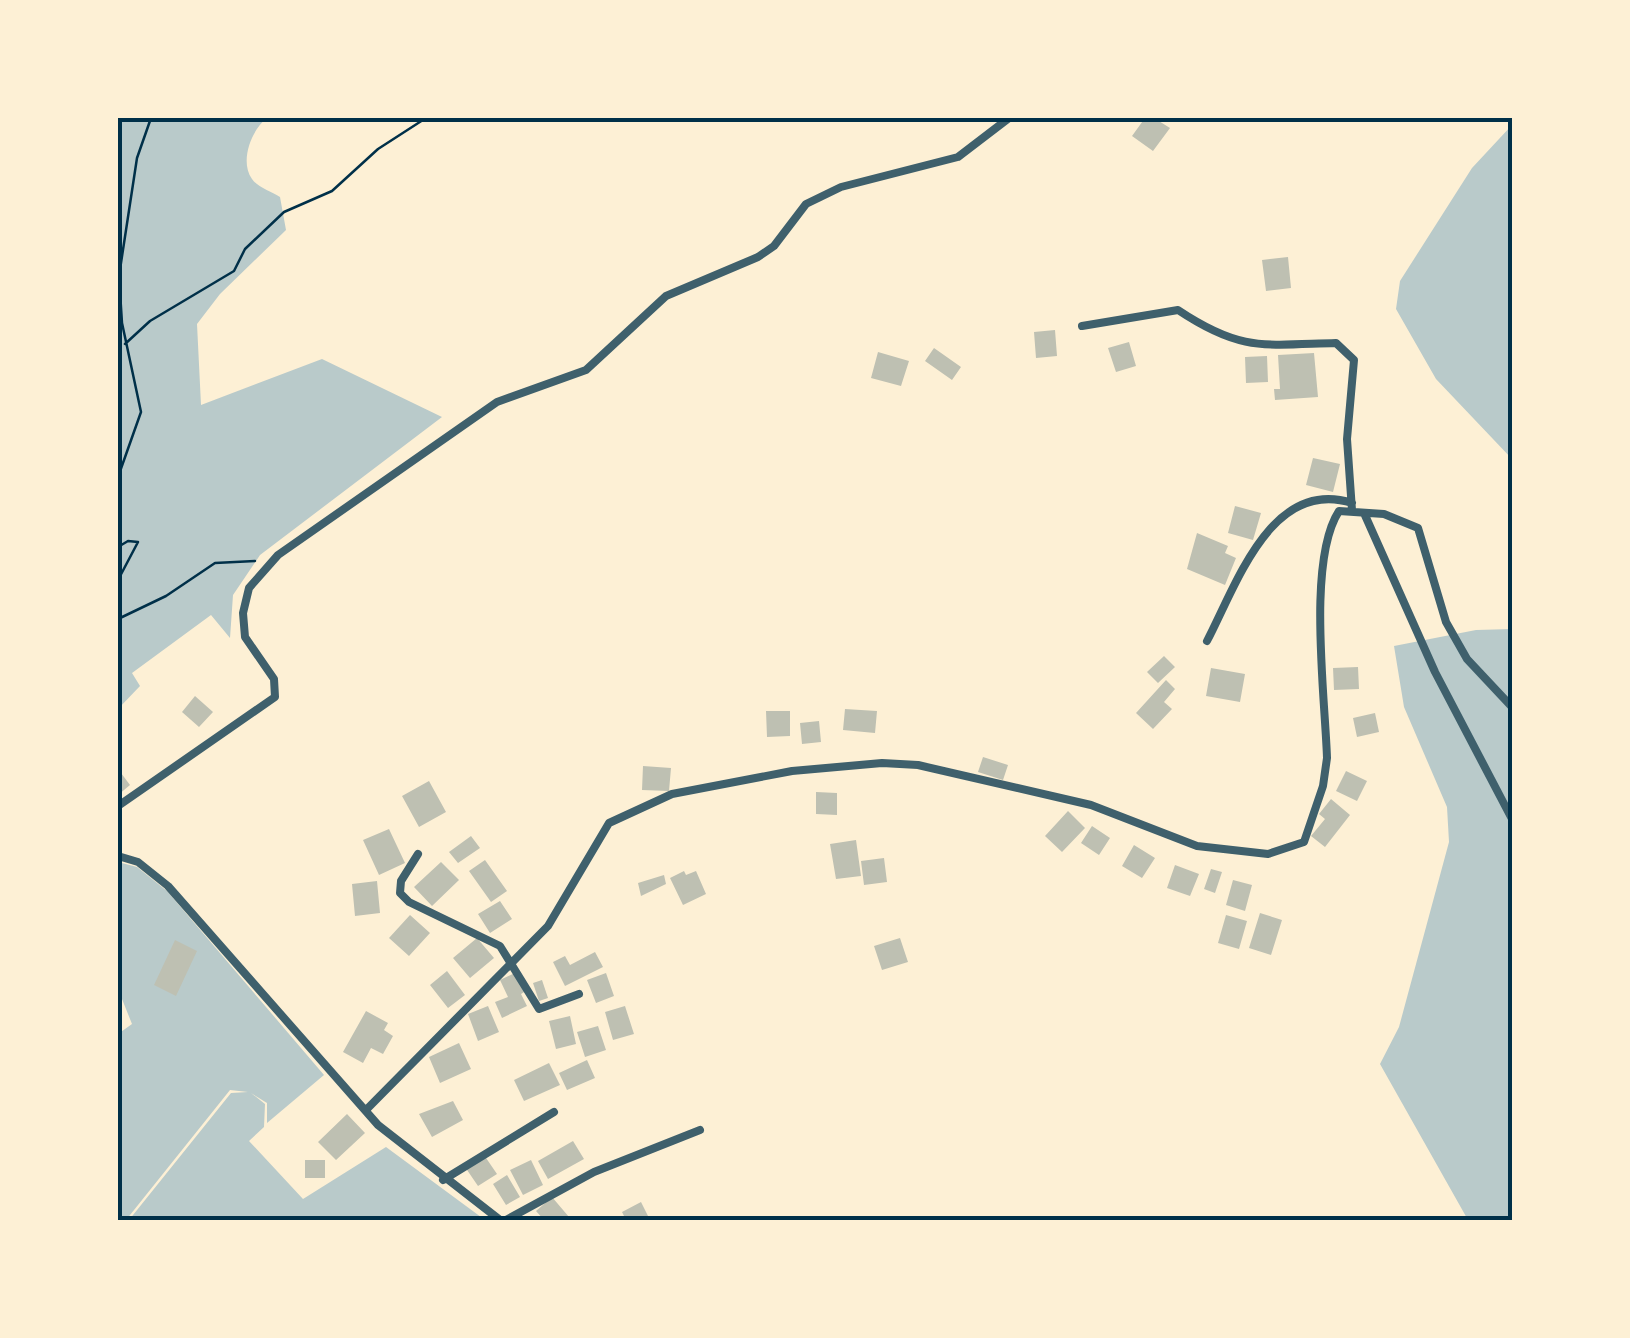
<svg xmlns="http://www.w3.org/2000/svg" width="1630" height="1338" font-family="'Sofia Sans Condensed',sans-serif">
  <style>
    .green { fill: #b9caca }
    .building { fill: #bec0b2 }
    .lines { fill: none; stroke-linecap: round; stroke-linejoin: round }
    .path { stroke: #003049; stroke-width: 2.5 }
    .minor { stroke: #3f606c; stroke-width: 8 }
    .neatline { fill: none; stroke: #003049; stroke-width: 4 }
  </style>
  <rect width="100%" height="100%" fill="#fdf0d5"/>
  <path class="green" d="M118 118H267C252 129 239 161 252 179 257 187 272 192 280 197L286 230 220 294 197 324 201 405 322 359 442 417 260 555 233 595 230 638 211 615 132 673 140 686 118 709Z
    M1512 125V459L1436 379 1396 309 1400 281 1472 168Z
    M1512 629V1220H1468L1380 1064 1399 1027 1449 842 1447 807 1404 707 1394 646 1476 630Z
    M118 862 137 867 167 891 324 1075 267 1123V1103L251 1093 265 1104 264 1127 249 1141 303 1199 386 1147 485 1220H129L231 1093 248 1092 230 1090 126 1220H118V1034L132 1024 118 989Z"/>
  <path class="building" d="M1145 118H1154L1170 128 1153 151 1132 136Z
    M1288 257 1291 288 1266 291 1262 260Z
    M1055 330 1057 356 1036 358 1034 332Z
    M1129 342 1136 366 1116 372 1108 348Z
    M934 348 961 367 952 380 925 361Z
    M878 352 909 361 901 386 871 378Z
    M1314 353 1318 397 1275 400 1274 389H1280L1278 355Z
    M1267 356 1268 382 1246 383 1245 357Z
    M1313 458 1340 464 1333 492 1306 485Z
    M1235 506 1261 513 1253 540 1228 533Z
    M1197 533 1228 546 1225 553 1236 558 1225 585 1187 569Z
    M1164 656 1175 667 1158 683 1147 672Z
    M1358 667 1359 689 1334 690 1333 668Z
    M1211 668 1245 674 1240 702 1206 696Z
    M1166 680 1175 689 1164 702 1172 709 1153 729 1136 713Z
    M195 696 213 712 199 727 182 712Z
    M845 709 877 711 875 733 843 730Z
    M766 711H790V736L767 737Z
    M1375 713 1379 732 1357 737 1353 718Z
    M819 721 821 742 802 744 800 723Z
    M983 757 1008 765 1003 780 978 772Z
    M643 766 671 768 669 791 642 790Z
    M118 769 130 785 118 795Z
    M1346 771 1367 781 1357 801 1336 791Z
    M429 781 446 812 419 827 402 796Z
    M816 792 837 793V815L816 814Z
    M1331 799 1350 815 1325 847 1311 836 1325 819 1319 814Z
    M1068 811 1085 828 1062 852 1045 836Z
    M1092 826 1110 838 1099 855 1081 843Z
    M389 829 405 863 379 875 363 840Z
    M471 836 480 848 458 863 449 852Z
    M856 840 861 876 836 879 830 844Z
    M1134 845 1155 858 1142 878 1122 866Z
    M884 858 887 882 864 885 861 861Z
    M485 860 507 891 491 902 469 871Z
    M441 862 459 880 432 906 414 887Z
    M1175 865 1199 874 1190 896 1167 888Z
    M1211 869 1222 872 1215 893 1204 889Z
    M684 871 686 875 696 871 706 894 683 905 670 878Z
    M664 875 666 884 641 896 638 883Z
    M1233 880 1252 885 1245 911 1226 905Z
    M377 881 380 913 355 916 352 884Z
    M500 901 512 919 490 933 478 914Z
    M1260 913 1282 920 1271 955 1249 948Z
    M410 915 430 933 409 956 389 938Z
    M1226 915 1247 921 1239 949 1218 943Z
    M477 938 494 958 470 978 453 958Z
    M900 938 908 962 882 970 874 946Z
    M175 940 197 951 176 996 154 985Z
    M595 952 603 967 565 986 553 962 565 956 570 965Z
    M447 971 465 995 448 1008 430 985Z
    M517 972 526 991 521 994 527 1006 502 1018 495 1002 508 997 500 980Z
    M606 973 614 996 596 1003 587 980Z
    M542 980 548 998 539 1001 533 983Z
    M488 1006 499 1032 478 1041 468 1014Z
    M625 1006 634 1034 613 1040 605 1012Z
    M366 1011 388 1023 384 1030 393 1036 383 1054 371 1048 363 1063 343 1052Z
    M570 1016 576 1044 556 1049 549 1021Z
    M598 1026 606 1050 585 1057 577 1032Z
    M459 1043 471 1069 440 1083 429 1057Z
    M587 1060 595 1078 567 1090 559 1073Z
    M549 1063 560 1085 524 1101 514 1080Z
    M453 1101 463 1120 432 1137 419 1114Z
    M347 1114 365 1133 336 1160 318 1142Z
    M573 1141 584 1159 548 1179 538 1161Z
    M484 1155 497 1174 478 1186 465 1167Z
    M305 1160H325V1178H305Z
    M531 1160 543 1185 523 1195 510 1170Z
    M507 1175 520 1197 506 1205 493 1184Z
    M552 1197 569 1217 565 1220H544L536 1211Z
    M641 1202 649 1218 626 1220 622 1212Z"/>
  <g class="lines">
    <path class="path" d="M125 344 150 321 234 271 245 249 284 212 332 191 378 149 426 118
      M118 477 141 412 122 323 119 276 137 158 151 118
      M118 547 128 541 138 542 118 580
      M118 619 166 596 215 563 255 561"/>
    <path class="minor" d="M1082 326 1178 310C1241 352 1264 345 1336 343L1354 360 1347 439 1352 510
      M1364 513 1435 672 1512 819
      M1207 641C1236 586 1271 477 1352 503
      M118 806 275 697 274 679 245 637 243 613 249 588 278 555 497 402 586 370 666 296 758 257 774 246 806 204 841 187 958 157 1009 118
      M418 854 401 881 400 893 409 902 500 946 539 1009 579 994
      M118 856 138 862 168 886 378 1125 500 1220
      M366 1110 548 926 609 823 672 794 792 771 882 763 918 765 1091 805 1197 846 1268 854 1304 842 1323 786 1327 758C1325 696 1307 560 1339 511L1384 514 1418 528 1446 622 1467 659 1512 707
      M443 1180 554 1112
      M506 1220 594 1172 700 1130"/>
  </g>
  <rect width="1630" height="1338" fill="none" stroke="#fdf0d5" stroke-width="240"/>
  <rect x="120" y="120" width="1390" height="1098" class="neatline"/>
</svg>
